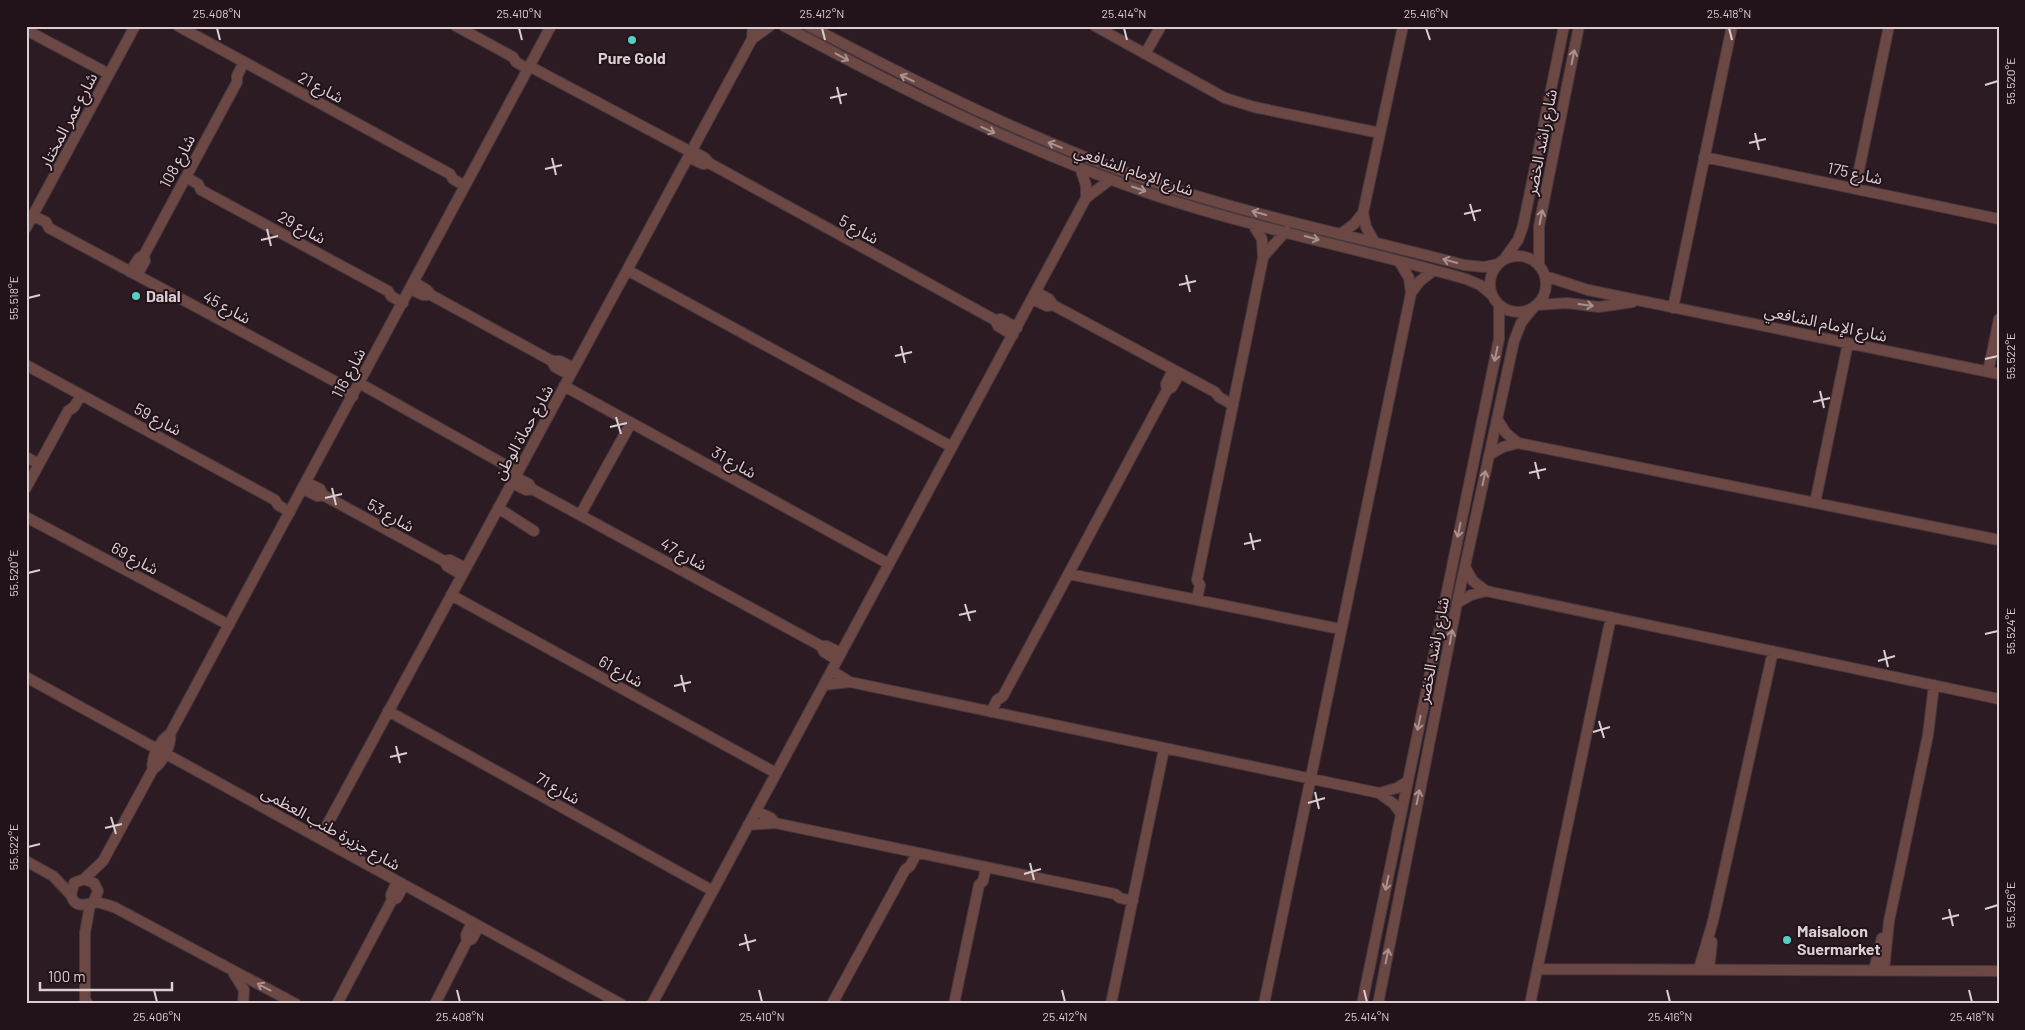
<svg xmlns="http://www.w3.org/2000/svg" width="2025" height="1030" font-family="Barlow,'Noto Sans Arabic',sans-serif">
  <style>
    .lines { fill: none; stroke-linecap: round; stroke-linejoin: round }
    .minor-casing { stroke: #48383e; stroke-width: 12 }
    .minor { stroke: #6c4844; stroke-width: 10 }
    .oneway { stroke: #a89292 }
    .ticks { fill: none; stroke: #daced2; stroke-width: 2 }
    .poi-dot { fill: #56cec3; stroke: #221219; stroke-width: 2 }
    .labels { text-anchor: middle; stroke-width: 4; stroke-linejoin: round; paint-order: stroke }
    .poi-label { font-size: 16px; font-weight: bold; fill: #daced2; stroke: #221219; text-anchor: start }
    .street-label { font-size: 16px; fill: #daced2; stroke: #221219 }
    .neatline { fill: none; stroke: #daced2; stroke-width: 2 }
    .ticks-label { font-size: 12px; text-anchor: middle; fill: #daced2 }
  </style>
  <rect width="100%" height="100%" fill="#2c1b22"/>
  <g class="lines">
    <defs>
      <path id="minor" d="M178 26 450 174 453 179 465 186
        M456 26 513 57 516 62 528 69
        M784 26C903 90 1021 149 1148 193 1252 228 1361 249 1466 279L1480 285 1492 295
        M809 26C920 84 1031 140 1150 181 1252 216 1359 237 1464 265L1484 267 1498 264
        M1095 26 1225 98 1254 107 1380 133
        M26 30 109 74
        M752 39 770 26
        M1145 54 1161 26
        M529 66 691 152
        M692 151 705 158 709 163 995 320 998 326 1013 335
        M688 157 703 164 709 163
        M1704 157 1999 219
        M1080 168 1086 185V198
        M186 177 198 184 201 190 388 291 391 296 403 303
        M1855 189 1889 26
        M33 216 46 222 49 228 338 383 341 389 353 396
        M26 228 135 26
        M1342 233 1354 224 1363 213
        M1374 241 1366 227 1363 213 1403 26
        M1490 284a28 28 0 1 1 56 0a28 28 0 1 1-56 0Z
        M1263 257 1286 231
        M1505 258 1518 240 1523 226 1564 26
        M1539 265V226L1579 26
        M627 270 952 447
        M130 272 139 258 144 255
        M137 275 145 261 144 255 237 82V76L244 62
        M1545 276 1588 290 1999 374
        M414 282 427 290 431 295 552 361 555 367 570 375
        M410 289 423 295H431
        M1036 292 1049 299 1053 305 1215 392 1219 397 1233 405
        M1411 293 1420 281 1433 271
        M1032 299 1047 306 1053 305
        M1537 305 1567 303 1599 307 1633 302
        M1673 308 1732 26
        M995 320 1001 319 1017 328
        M552 361H560L574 368
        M26 365 275 500 278 505 290 512
        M1988 372 1999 319
        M359 383 518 472
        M564 386 889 564
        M1167 390 1166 384 1173 370
        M1497 419 1506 433 1518 443
        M1489 455 1503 447 1518 443 1999 540
        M26 457 39 464
        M515 477 529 484 532 489 821 646 824 652 837 660
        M306 482 320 489 323 495 444 561 447 566 462 575
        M512 483 526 490 532 489
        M26 488 68 411 74 407 81 395
        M303 489 317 496 323 495
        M1815 503 1848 343
        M498 508 534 531
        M580 515 631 423
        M26 517 229 625
        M444 561 450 560 466 568
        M1465 567 1473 581 1486 591 1999 699
        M1069 574 1340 629
        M451 595 776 773
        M1197 599 1200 585 1197 580 1263 258 1262 239 1252 223
        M1457 603 1471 595 1486 591
        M821 646H827L841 653
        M832 671 850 682
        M26 677 621 1004
        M824 685 850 682 1379 793 1394 804 1401 814
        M388 711 713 891
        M991 712 997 700 1003 696 1167 390 1172 387 1180 373
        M153 769C150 759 161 739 170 734L551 26
        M1379 793 1397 788 1408 781
        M756 811 771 818 775 823
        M748 825 775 823 1115 894 1120 898 1133 901
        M320 838 752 39 753 26
        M26 861 53 876 71 895
        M84 879 103 861 153 769C162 764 172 744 170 734
        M392 900 391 895 397 881
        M93 903 98 891 94 883 84 879 74 883 71 895C75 908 83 905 94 903 99 901 109 906 114 907L296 1004
        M467 941 472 939 479 926
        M1538 969 1999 971
        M1699 969 1713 921 1773 651
        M1709 969 1712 942
        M1874 970 1882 938
        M1884 970 1889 921 1928 735 1934 685
        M233 972 244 990 243 1004
        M88 1004 85 999V933L90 905
        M337 1004 392 900 397 898 404 885
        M435 1004 467 941 466 935 472 922
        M652 1004 1086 198 1111 179
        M832 1004 905 870 910 866 917 853
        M954 1004 979 885 983 881 986 868
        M1111 1004 1164 749
        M1264 1004 1411 293 1409 278 1400 263
        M1362 1004 1499 339V306
        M1378 1004 1457 603 1514 341 1521 323 1533 308
        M1530 1004 1611 617"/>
    </defs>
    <use href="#minor" class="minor-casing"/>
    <use href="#minor" class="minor"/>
  </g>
  <defs><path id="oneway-shaft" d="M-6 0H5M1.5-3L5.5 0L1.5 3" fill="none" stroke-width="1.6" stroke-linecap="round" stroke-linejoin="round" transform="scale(1.25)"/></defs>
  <g class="oneway">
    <use href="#oneway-shaft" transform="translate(842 57) rotate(28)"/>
    <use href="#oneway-shaft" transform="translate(1573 57) rotate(-79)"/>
    <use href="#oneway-shaft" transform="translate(907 78) rotate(-154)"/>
    <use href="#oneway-shaft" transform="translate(988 130) rotate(24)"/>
    <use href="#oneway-shaft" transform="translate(1055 145) rotate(-158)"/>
    <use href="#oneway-shaft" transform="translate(1139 189) rotate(19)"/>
    <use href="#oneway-shaft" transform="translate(1259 213) rotate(-164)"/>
    <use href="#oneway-shaft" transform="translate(1541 217) rotate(-79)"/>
    <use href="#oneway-shaft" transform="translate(1312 238) rotate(15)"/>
    <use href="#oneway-shaft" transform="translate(1450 261) rotate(-165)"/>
    <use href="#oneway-shaft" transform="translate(1586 305) rotate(8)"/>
    <use href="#oneway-shaft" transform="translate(1496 354) rotate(102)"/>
    <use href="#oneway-shaft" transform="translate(1484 478) rotate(-78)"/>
    <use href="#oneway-shaft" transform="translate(1459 530) rotate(102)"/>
    <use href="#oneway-shaft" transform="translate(1451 637) rotate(-79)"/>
    <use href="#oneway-shaft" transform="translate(1419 723) rotate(102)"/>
    <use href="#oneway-shaft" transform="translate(1418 797) rotate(-79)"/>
    <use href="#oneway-shaft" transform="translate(1387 883) rotate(102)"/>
    <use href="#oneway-shaft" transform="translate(1387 956) rotate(-79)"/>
    <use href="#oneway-shaft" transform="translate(264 987) rotate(-152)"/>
  </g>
  <path class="ticks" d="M217 28 220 40M519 28 522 40M822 28 825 40M1124 28 1127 40M1426 28 1430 40M1729 28 1732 40M1985 85 1998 81M837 87 841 104M830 98 847 94M1755 133 1759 150M1749 143 1766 139M552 158 556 175M545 169 562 165M1470 204 1475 221M1464 214 1481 210M267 229 271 246M261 240 278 236M1186 275 1190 292M1179 285 1196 281M28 298 40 295M901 346 905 363M895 356 912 352M1985 359 1998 356M1820 391 1824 408M1813 402 1830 398M616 417 621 434M610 427 627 423M1535 462 1539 479M1529 473 1546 469M332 488 336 505M325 498 342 494M1250 533 1254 550M1244 544 1261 540M28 573 40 570M965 604 970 621M959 615 976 611M1985 634 1998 631M1884 650 1888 667M1878 661 1895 656M681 675 685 692M674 686 691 682M1599 721 1604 738M1593 732 1610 727M396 746 400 763M390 757 407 753M1315 792 1319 809M1308 803 1325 798M111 817 116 834M105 828 122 824M28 847 40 844M1030 863 1034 880M1024 874 1041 869M1949 909 1953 926M1985 909 1998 905M1942 919 1959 915M745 934 749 951M739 945 756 940M154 990 157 1002M457 990 460 1002M759 990 762 1002M1062 990 1065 1002M1364 990 1367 1002M1667 990 1670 1002M1969 990 1972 1002"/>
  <g class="poi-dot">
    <circle cx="632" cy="40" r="5"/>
    <circle cx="136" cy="296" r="5"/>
    <circle cx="1787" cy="940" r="5"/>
  </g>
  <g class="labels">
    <g class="poi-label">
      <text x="632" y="64" text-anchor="middle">Pure Gold</text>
      <text x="146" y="302">Dalal</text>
      <text x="1797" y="937">Maisaloon<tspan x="1797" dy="18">Suermarket</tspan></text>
    </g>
    <g class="street-label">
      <text transform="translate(321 87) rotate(28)" y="6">شارع 21</text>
      <text transform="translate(68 120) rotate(-62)" y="6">شارع عمر المختار</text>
      <text transform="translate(1541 142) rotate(-79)" y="6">شارع راشد الخضر</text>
      <text transform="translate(177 161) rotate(-62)" y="6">شارع 108</text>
      <text transform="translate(1134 170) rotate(19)" y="6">شارع الإمام الشافعي</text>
      <text transform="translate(1855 173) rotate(12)" y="6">شارع 175</text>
      <text transform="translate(302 227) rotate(28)" y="6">شارع 29</text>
      <text transform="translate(859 229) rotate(29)" y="6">شارع 5</text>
      <text transform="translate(227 307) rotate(28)" y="6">شارع 45</text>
      <text transform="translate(1826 323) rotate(12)" y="6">شارع الإمام الشافعي</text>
      <text transform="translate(348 373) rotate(-62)" y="6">شارع 116</text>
      <text transform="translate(158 419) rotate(28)" y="6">شارع 59</text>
      <text transform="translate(523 432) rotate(-61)" y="6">شارع حماة الوطن</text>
      <text transform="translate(734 462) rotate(29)" y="6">شارع 31</text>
      <text transform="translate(391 515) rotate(29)" y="6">شارع 53</text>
      <text transform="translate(684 554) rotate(29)" y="6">شارع 47</text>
      <text transform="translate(135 558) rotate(28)" y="6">شارع 69</text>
      <text transform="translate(1433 650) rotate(-79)" y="6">شارع راشد الخضر</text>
      <text transform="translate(621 671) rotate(29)" y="6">شارع 61</text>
      <text transform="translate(558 788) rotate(29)" y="6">شارع 71</text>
      <text transform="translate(331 828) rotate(29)" y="6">شارع جزيرة طنب العظمى</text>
    </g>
  </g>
  <rect width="2025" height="1030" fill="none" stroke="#221219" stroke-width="55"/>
  <path d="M40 982v8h132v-8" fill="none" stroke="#daced2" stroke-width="2.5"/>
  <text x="48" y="982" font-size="15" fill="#daced2" stroke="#221219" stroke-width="4" paint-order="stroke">100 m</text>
  <rect x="28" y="28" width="1970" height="974" class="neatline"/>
  <g class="ticks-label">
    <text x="217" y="18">25.408°N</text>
    <text x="519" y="18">25.410°N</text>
    <text x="822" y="18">25.412°N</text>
    <text x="1124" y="18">25.414°N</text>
    <text x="1426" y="18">25.416°N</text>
    <text x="1729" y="18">25.418°N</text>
    <text transform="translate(2011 81) rotate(-90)" y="4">55.520°E</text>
    <text transform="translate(14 298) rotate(-90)" y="4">55.518°E</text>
    <text transform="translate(2011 356) rotate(-90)" y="4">55.522°E</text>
    <text transform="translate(14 573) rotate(-90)" y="4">55.520°E</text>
    <text transform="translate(2011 631) rotate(-90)" y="4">55.524°E</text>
    <text transform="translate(14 847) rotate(-90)" y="4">55.522°E</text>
    <text transform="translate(2011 905) rotate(-90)" y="4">55.526°E</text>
    <text x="157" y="1021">25.406°N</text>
    <text x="460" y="1021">25.408°N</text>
    <text x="762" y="1021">25.410°N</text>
    <text x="1065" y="1021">25.412°N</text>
    <text x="1367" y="1021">25.414°N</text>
    <text x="1670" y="1021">25.416°N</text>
    <text x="1972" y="1021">25.418°N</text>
  </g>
</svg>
